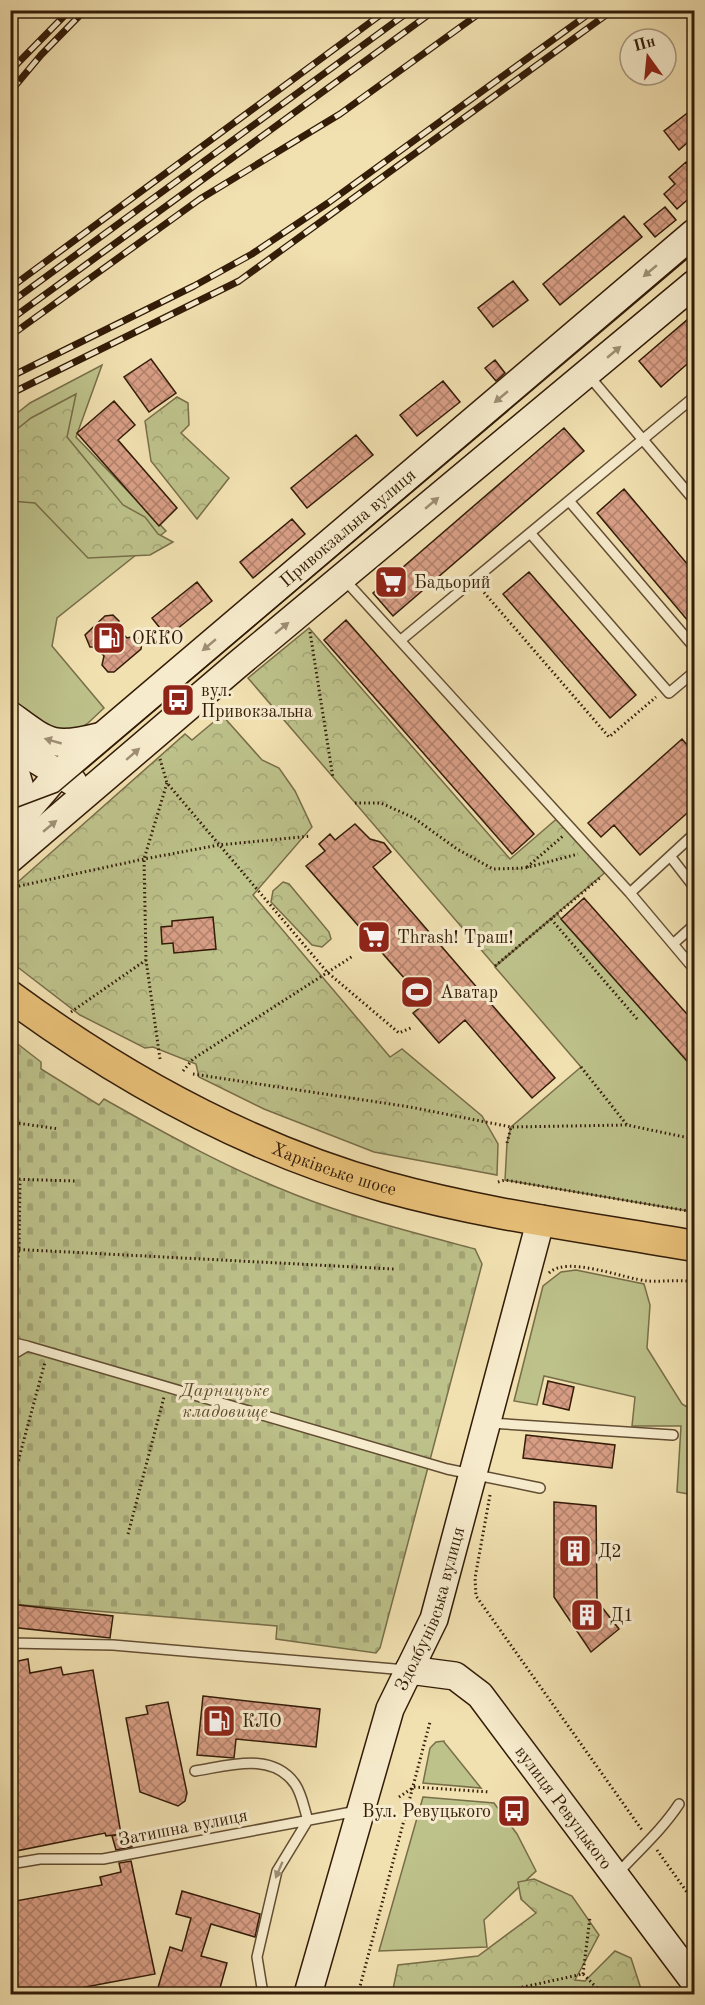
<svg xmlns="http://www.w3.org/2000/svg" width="705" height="2005" font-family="'Old Standard TT',serif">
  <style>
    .green { fill: #bdc18a; stroke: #786e49; stroke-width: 1.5 }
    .forest { fill: url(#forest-crowns); stroke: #786e49; stroke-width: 1.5 }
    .cemetery { fill: url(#cemetery-stones); stroke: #786e49; stroke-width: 1.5 }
    .building { fill: url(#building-cross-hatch); stroke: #331c08; stroke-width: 1.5 }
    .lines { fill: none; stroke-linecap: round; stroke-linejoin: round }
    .lane-casing { stroke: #624d32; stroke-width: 12 }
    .secondary-casing { stroke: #331c08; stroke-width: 30 }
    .primary-casing { stroke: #331c08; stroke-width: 33 }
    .path { stroke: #331c08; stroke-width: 3; stroke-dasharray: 1.5 3; stroke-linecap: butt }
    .lane { stroke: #f6ebcc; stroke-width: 9 }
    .secondary { stroke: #f6ebcc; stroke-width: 27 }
    .primary { stroke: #e8c078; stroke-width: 30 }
    .tram { stroke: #331c08; stroke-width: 1.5 }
    .rail-casing { stroke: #331c08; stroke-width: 7 }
    .rail { stroke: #f6ebcc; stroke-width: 4.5; stroke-dasharray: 14; stroke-linecap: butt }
    .oneway { fill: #9e8e74 }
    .labels { text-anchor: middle; stroke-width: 6; stroke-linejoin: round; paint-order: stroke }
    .street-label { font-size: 18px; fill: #331c08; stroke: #f6ebcc }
    .poi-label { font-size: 18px; fill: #331c08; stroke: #f6ebcc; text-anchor: start }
    .park-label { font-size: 18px; font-style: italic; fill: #5c4e2f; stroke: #f6ebcc }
  </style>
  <defs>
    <pattern id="forest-crowns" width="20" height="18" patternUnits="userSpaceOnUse" patternTransform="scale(1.5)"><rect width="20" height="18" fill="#bdc18a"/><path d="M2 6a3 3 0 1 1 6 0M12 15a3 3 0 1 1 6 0" fill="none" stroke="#a3a576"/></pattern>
    <pattern id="cemetery-stones" width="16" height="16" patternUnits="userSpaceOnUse" patternTransform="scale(1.5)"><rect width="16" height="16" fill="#bdc18a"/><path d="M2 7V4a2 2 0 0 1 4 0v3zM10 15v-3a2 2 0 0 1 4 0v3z" fill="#a3a576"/></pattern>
    <pattern id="building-cross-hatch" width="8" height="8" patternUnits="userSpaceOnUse" patternTransform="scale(1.5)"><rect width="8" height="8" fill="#d89e85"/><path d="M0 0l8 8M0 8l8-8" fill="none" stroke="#b0806b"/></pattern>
  </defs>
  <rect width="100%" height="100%" fill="#f1e0b0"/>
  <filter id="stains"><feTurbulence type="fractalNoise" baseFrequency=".00333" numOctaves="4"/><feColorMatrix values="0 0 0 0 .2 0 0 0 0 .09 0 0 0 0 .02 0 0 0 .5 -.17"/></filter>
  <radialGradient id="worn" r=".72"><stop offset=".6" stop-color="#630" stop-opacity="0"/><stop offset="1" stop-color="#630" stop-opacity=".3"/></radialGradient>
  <path class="green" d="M102 365 76 437 166 531 57 618 52 646 104 708 87 724 63 736 11 706V418L30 403Z
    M557 914 694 1066V1212L505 1180 507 1143 511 1127 581 1067 495 967Z
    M576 1270 644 1284 650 1305 647 1348 682 1404 694 1411V1495L677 1492 681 1426H632L635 1397 544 1376 537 1405 514 1401 543 1286 561 1272Z
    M444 1741V1742L481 1788 423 1783 430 1748 436 1742Z
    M423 1797 494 1803 517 1834 536 1871 484 1920 487 1947 379 1951Z"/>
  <path class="forest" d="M76 394 67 437 123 505 145 517 158 534 173 542 150 555 88 558 35 503 11 501V434L31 418Z
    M177 397 188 403 189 425 181 433 229 478 197 519 151 461 145 421Z
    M309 628 510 859 560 816 608 870 495 966 248 678Z
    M222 715 262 760 279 768 295 791 312 827 253 895 390 1057 402 1049 482 1116 498 1144 497 1175 374 1152 264 1109 199 1077 196 1064 153 1047 145 1048 80 1015 11 962 10 889 185 734 192 740Z
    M283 882 289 884 329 932 331 939 322 947 312 945 271 902 273 891Z
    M534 1879 572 1896 599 1935 575 1980 585 1981 615 1951 631 1958 641 1989 632 1994H392L398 1965 478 1956 536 1913 521 1899 518 1882Z"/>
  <path class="cemetery" d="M10 1038 41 1062V1069L99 1105 104 1099C166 1134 229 1169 296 1195 354 1218 415 1233 475 1249L482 1264 380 1648 376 1653 276 1639 277 1626 11 1604Z"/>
  <path class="building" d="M694 108V137L679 150 664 131Z
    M686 162 694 172V194L677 209 664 194 675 184 669 177Z
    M665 207 676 220 655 237 644 224Z
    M624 216 642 237 560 305 543 284Z
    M513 281 528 300 493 327 478 308Z
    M694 314V358L661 387 639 361Z
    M151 359 176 393 149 412 124 377Z
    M495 360 505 373 496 381 485 368Z
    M443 381 460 402 417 436 400 415Z
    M114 401 135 425 118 440 177 508 159 526 77 433Z
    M564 428 584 451 393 616 373 593Z
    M356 435 373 455 307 508 291 488Z
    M624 489 694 572V628L597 513Z
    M292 519 305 534 253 578 240 562Z
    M529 572 636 695 610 718 503 594Z
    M197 582 212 601 167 637 152 618Z
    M113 615 119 621 117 628 127 638 135 636 142 641 141 649 114 672H108L102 665 104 656 96 647H90L85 635 105 616Z
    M346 620 534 834 512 854 324 640Z
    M682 739 694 753V807L640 855 614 825 601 837 588 823Z
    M355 824 370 839 384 843 391 852 373 867 555 1078 532 1098 465 1020 439 1043 413 1013 426 1003 306 866 325 851 319 844 330 834 335 840Z
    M584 898 694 1022V1069L561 919Z
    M213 917 216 949 174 953 173 943 162 944 161 927 172 926V921Z
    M548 1381 574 1387 569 1410 543 1404Z
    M526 1435 615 1445 612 1468 523 1458Z
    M554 1502 596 1506 597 1601 619 1629 591 1652 554 1597Z
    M10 1604 113 1616 110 1638 10 1627Z
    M28 1659 30 1673 61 1667 63 1675 93 1670 121 1834 106 1836 105 1833 16 1851 10 1822V1695L18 1694 13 1662Z
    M203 1696 320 1709 316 1747 236 1739 234 1758 197 1755Z
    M168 1702 187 1793 185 1801 178 1806 140 1792 126 1718 148 1714 146 1706Z
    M128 1832 132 1847 116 1850 112 1836Z
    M131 1861 155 1974 43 1995H10V1902L102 1885 100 1877 121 1872 119 1863Z
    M182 1891 260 1914 255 1937 211 1924 201 1956 227 1963 218 1995H170L157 1991 170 1947 182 1951 191 1918 176 1914Z"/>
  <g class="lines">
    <defs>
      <path id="lane" d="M589 376 694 500
        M570 502 694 647
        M531 534 669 693 694 672
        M343 578 630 893 694 969
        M401 640 694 397
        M670 856 694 887
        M630 893 694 834
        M673 944 694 925
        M10 1342 27 1346
        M10 1356 27 1346 447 1469 540 1488
        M490 1423 673 1435
        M10 1643 113 1645 406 1670
        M195 1771C228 1766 272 1751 295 1784 302 1794 304 1809 308 1820L277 1871 257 1957 263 1994
        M10 1864 40 1859H103L357 1811
        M617 1874C638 1851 662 1830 679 1804"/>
      <g id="secondary">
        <path d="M10 715C47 742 52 749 98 737"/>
        <path d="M10 744 73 782"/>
        <path d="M10 754 21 791 12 825"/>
        <path id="s1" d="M10 830 59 773 694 233"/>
        <path d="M10 859 237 665 694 284"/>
        <path id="s2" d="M409 1670 455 1676 480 1695 694 1981"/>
        <path id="s3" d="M308 1994 390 1709 434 1619 541 1219"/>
      </g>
      <g id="primary">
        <path id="s4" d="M10 996C123 1079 251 1149 386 1187 487 1215 592 1228 694 1246"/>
      </g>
    </defs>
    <use href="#lane" class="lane-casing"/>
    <use href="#secondary" class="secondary-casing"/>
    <use href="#primary" class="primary-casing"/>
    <path class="path" d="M481 589 609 737 656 697
      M310 632 333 778
      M160 759 167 783 327 972 399 1033 413 1027
      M693 768 694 767
      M355 803H381L414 818 457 849 493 869 525 868 578 854
      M527 867 563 836
      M10 888 144 859 219 845 311 836
      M551 919 638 1020
      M495 966 601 877
      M71 1012 146 960
      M160 1059 146 960 144 859 167 783
      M581 1067 627 1125 694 1139
      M183 1071 193 1059 353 956
      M193 1074 410 1107 511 1127 627 1125
      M10 1122 59 1129
      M507 1143 511 1127
      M10 1179 75 1181
      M498 1182 505 1180 694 1212
      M10 1249 394 1269
      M549 1273C567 1255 624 1279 648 1281 664 1282 679 1279 694 1282
      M10 1315 19 1249 20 1180
      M10 1491 45 1362
      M490 1495 475 1578 476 1596 642 1830
      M128 1534 164 1397
      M399 1797 414 1787 490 1792
      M657 1850 694 1902
      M583 1974 590 1917
      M358 1994 430 1722
      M491 1994 583 1974 603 1994"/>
    <use href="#lane" class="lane"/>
    <use href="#secondary" class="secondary"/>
    <use href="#primary" class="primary"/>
    <path class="tram" d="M10 810 58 792 694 253"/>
    <defs>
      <path id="rail" d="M10 71 70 10
        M10 92 41 55 85 10
        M10 288 387 10
        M10 303 411 10
        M10 320 435 10
        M10 336 200 199 340 114 484 10
        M10 377 194 286 252 254 328 203 594 10
        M10 394 239 281 613 10"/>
    </defs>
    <use href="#rail" class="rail-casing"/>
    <use href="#rail" class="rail"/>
  </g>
  <defs><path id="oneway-solid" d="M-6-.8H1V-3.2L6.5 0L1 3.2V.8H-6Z" transform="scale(1.5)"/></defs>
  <g class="oneway">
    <use href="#oneway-solid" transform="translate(650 271) rotate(140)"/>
    <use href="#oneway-solid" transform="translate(614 352) rotate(-40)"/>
    <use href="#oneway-solid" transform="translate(501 397) rotate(140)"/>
    <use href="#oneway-solid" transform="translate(432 503) rotate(-40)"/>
    <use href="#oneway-solid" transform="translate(282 628) rotate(-39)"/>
    <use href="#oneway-solid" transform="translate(209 645) rotate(140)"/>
    <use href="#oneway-solid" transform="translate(53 741) rotate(-164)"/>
    <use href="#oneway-solid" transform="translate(133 754) rotate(-41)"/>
    <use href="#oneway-solid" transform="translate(50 826) rotate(-40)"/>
    <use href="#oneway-solid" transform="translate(279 1870) rotate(113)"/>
  </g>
  <defs>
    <symbol id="supermarket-square" viewBox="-11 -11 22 22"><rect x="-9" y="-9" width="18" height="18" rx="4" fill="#8f2418" stroke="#f6ebcc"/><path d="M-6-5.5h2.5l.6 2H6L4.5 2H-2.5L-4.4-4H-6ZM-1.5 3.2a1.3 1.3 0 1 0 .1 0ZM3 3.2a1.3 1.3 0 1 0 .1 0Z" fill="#fff"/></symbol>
    <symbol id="fuel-square" viewBox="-11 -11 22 22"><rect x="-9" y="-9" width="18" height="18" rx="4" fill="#8f2418" stroke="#f6ebcc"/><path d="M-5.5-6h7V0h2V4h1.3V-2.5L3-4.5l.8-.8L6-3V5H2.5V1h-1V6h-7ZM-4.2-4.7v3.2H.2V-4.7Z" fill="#fff"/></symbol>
    <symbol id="bus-square" viewBox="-11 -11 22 22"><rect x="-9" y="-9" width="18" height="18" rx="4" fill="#8f2418" stroke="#f6ebcc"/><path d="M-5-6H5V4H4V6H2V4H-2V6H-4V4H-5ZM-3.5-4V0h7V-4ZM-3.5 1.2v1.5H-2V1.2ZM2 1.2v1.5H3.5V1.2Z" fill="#fff"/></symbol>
    <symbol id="stadium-square" viewBox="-11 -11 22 22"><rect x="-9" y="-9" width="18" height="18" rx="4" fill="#8f2418" stroke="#f6ebcc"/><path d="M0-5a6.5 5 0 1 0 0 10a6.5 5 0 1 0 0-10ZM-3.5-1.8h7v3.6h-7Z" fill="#fff"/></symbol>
    <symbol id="building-square" viewBox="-11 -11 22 22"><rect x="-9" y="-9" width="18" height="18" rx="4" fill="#8f2418" stroke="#f6ebcc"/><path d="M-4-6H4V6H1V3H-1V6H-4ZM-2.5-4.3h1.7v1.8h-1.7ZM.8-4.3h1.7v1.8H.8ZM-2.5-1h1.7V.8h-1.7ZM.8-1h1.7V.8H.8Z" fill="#fff"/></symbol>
  </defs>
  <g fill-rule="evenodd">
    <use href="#supermarket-square" x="372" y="563" width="38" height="38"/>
    <use href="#fuel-square" x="90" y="619" width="38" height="38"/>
    <use href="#bus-square" x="159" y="681" width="38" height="38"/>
    <use href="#supermarket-square" x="355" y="918" width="38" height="38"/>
    <use href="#stadium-square" x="398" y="973" width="38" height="38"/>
    <use href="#building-square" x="556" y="1532" width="38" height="38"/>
    <use href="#building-square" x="568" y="1596" width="38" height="38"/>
    <use href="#fuel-square" x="200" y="1702" width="38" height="38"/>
    <use href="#bus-square" x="495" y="1792" width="38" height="38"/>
  </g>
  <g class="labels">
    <g class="street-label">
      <text dy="6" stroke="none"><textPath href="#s1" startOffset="454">Привокзальна вулиця</textPath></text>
      <text dy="6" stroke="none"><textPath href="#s4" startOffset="369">Харківське шосе</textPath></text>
      <text dy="6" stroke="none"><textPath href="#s3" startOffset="405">Здолбунівська вулиця</textPath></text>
      <text dy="6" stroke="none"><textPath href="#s2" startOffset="218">вулиця Ревуцького</textPath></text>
      <text transform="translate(183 1827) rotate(-11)" y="6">Затишна вулиця</text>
    </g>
    <g class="poi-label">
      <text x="414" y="588">Бадьорий</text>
      <text x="132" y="644">ОККО</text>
      <text x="201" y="696">вул.<tspan x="201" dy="21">Привокзальна</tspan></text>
      <text x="397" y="943">Thrash! Траш!</text>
      <text x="440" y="998">Аватар</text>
      <text x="598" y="1557">Д2</text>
      <text x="610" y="1621">Д1</text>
      <text x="242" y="1727">КЛО</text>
      <text x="491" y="1817" text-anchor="end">Вул. Ревуцького</text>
    </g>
    <g class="park-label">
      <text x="225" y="1396">Дарницьке<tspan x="225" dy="21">кладовище</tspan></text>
    </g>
  </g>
  <rect width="705" height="2005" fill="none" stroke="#f1e0b0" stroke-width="36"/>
  <rect x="12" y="12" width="681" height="1981" fill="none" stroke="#331c08" stroke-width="3"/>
  <rect x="18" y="18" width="669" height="1969" fill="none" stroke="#331c08" stroke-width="1.5"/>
  <g transform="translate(648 57) rotate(345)"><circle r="28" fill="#f6ebcc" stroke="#a8987e" stroke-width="1.5"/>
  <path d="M0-4.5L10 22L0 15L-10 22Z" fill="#8f2418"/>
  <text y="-9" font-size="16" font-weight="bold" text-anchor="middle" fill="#331c08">Пн</text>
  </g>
  <rect width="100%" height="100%" filter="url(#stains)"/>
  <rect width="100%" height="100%" fill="url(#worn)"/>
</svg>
